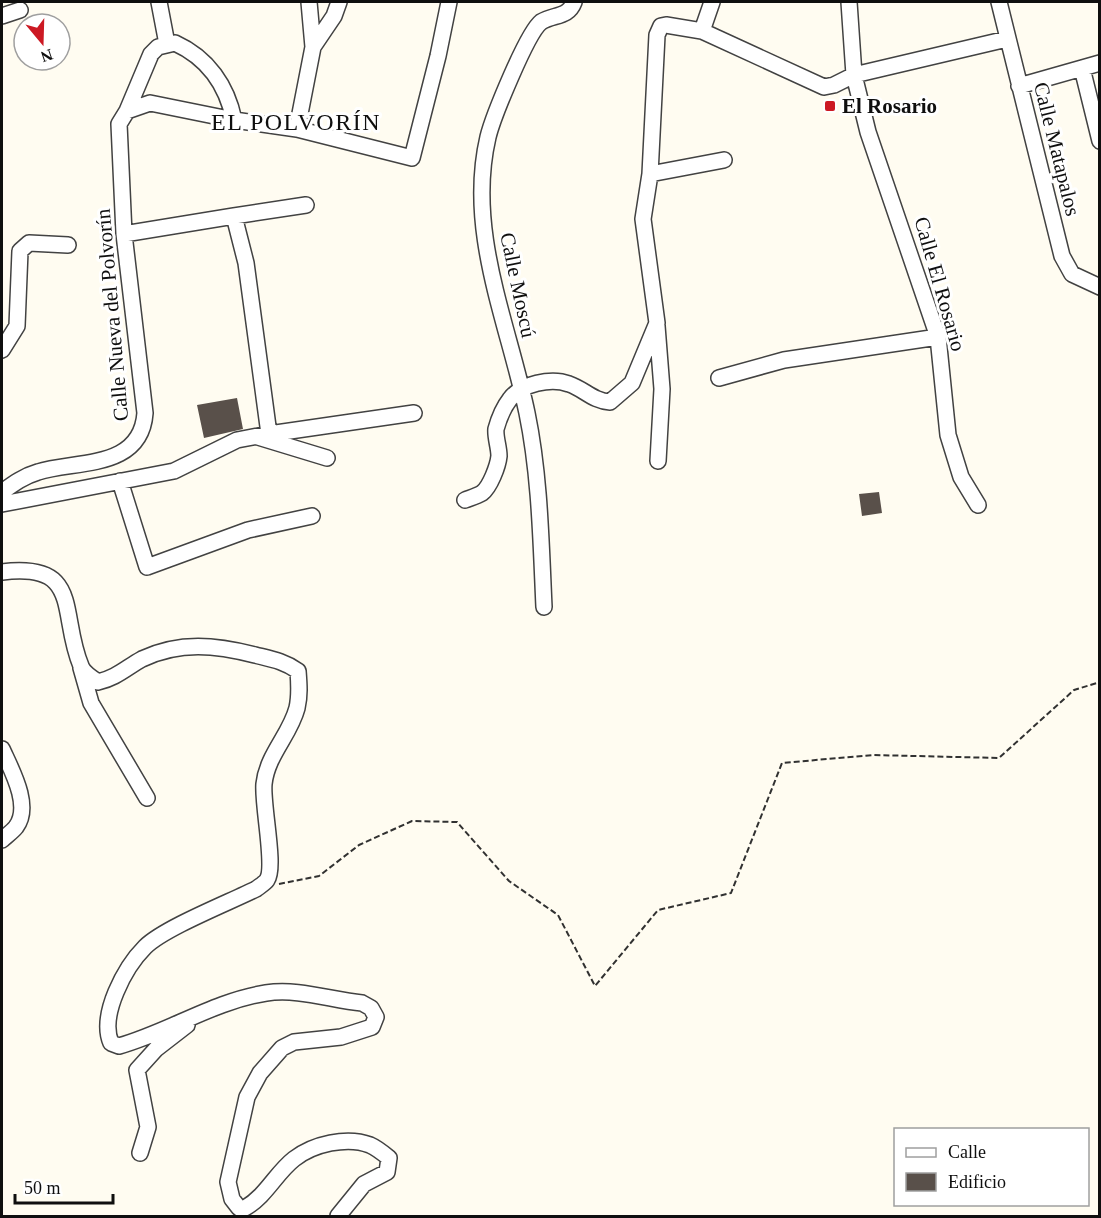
<svg xmlns="http://www.w3.org/2000/svg" width="1101" height="1218" font-family="'Times New Roman',serif">
  <style>
    .building { fill: #59504a }
    .lines { fill: none; stroke-linecap: round; stroke-linejoin: round }
    .street-casing { stroke: #424242; stroke-width: 18 }
    .path { stroke: #313131; stroke-width: 2; stroke-dasharray: 6 3; stroke-linecap: butt }
    .street { stroke: #fff; stroke-width: 15 }
    .poi-dot { fill: #cc1923; stroke: #fff; stroke-width: 2 }
    .labels { text-anchor: middle; stroke-width: 6; stroke-linejoin: round; paint-order: stroke }
    .poi-label { font-size: 21px; font-weight: bold; fill: #0f0f0f; stroke: #fff; text-anchor: start }
    .street-label { font-size: 21px; fill: #0f0f0f; stroke: #fff }
    .quarter-label { font-size: 24px; letter-spacing: 1.5px; fill: #0f0f0f; stroke: #fff }
  </style>
  <rect width="100%" height="100%" fill="#fffcf1"/>
  <path class="building" d="M237 398 243 429 204 438 197 405Z
    M879 492 882 513 862 516 859 494Z"/>
  <g class="lines">
    <defs>
      <path id="street" d="M159 2 167 44
        M712 2 702 31 824 87 834 85 854 75 1007 39
        M849 2 854 75 868 132 938 337 948 435 961 477 978 505
        M999 2 1062 256 1072 274 1100 287
        M2 16 20 10
        M313 47 334 16 339 2
        M1082 68 1100 141
        M1019 86 1100 63
        M234 120C227 86 208 58 175 43L158 47 151 54 127 111 150 103 234 120 297 129 412 158 438 56 449 2
        M297 129 313 47 309 2
        M650 174 724 160
        M124 234 234 216
        M657 326 662 389 658 461
        M2 350 17 326 20 251 29 243 68 245
        M719 378 784 360 938 337
        M269 434 414 413
        M258 437 327 458
        M120 481 147 567 248 530 312 516
        M2 492C13 484 24 476 38 472 76 460 141 470 145 413L124 234 119 124 127 111
        M465 500C470 498 477 496 482 493 490 487 498 466 499 456 499 447 495 437 496 429 499 418 503 408 510 399 521 384 551 377 569 384 584 389 593 401 610 402L632 383 657 323 643 219 650 174 657 35 661 26 666 25 702 31
        M2 504 174 471 237 440 269 434 246 263 234 216 306 205
        M2 572C83 562 59 614 81 666 83 672 92 678 98 682 116 678 126 668 142 659 180 641 216 645 255 655 271 659 284 661 298 671 299 684 300 695 297 708 290 735 267 755 264 784 262 805 276 867 267 880 265 883 260 886 256 889 230 902 164 928 145 947 125 967 99 1015 111 1043L119 1046C169 1032 214 1001 266 993 298 988 331 1000 362 1003L371 1008 376 1017 372 1027 341 1037 294 1042 282 1048 260 1073 247 1097 228 1182 232 1199 239 1208H245C266 1196 276 1173 294 1159 313 1144 347 1136 370 1145 377 1148 383 1153 389 1158L387 1172 364 1184 338 1216
        M544 607C541 543 540 476 527 413 508 322 466 231 488 137 493 117 527 33 541 22 554 14 568 18 574 2
        M81 668 91 703 147 798
        M2 749C11 769 32 806 16 827 12 832 6 836 2 840
        M140 1153 148 1127 137 1070 156 1049 187 1025"/>
    </defs>
    <use href="#street" class="street-casing"/>
    <path class="path" d="M279 884 319 876 359 845 412 821 457 822 509 881 558 915 595 986 658 910 731 893 782 763 873 755 999 758 1074 690 1100 682"/>
    <use href="#street" class="street"/>
  </g>
  <rect class="poi-dot" x="824" y="100" width="12" height="12" rx="3"/>
  <g class="labels">
    <g class="poi-label">
      <text x="842" y="113">El Rosario</text>
    </g>
    <g class="street-label">
      <text transform="translate(1057 149) rotate(76)" y="7">Calle Matapalos</text>
      <text transform="translate(940 284) rotate(74)" y="7">Calle El Rosario</text>
      <text transform="translate(518 285) rotate(78)" y="7">Calle Moscú</text>
      <text transform="translate(112 315) rotate(-95)" y="7">Calle Nueva del Polvorín</text>
    </g>
    <g class="quarter-label">
      <text x="296" y="130">EL POLVORÍN</text>
    </g>
  </g>
  <rect width="1101" height="1218" fill="none" stroke="#0f0f0f" stroke-width="6"/>
  <rect x="894" y="1128" width="195" height="78" fill="#ffffff" stroke="#9f9f9f" stroke-width="1.5"/>
  <rect x="906" y="1148" width="30" height="9" fill="#ffffff" stroke="#9f9f9f" stroke-width="1.5"/>
  <text x="948" y="1158" font-size="18" fill="#0f0f0f">Calle</text>
  <rect x="906" y="1173" width="30" height="18" fill="#59504a" stroke="#9f9f9f" stroke-width="1.5"/>
  <text x="948" y="1188" font-size="18" fill="#0f0f0f">Edificio</text>
  <g transform="translate(42 42) rotate(161)"><circle r="28" fill="#ffffff" stroke="#9f9f9f" stroke-width="1.5"/>
  <path d="M0-4.5L10 22L0 15L-10 22Z" fill="#cc1923"/>
  <text y="-9" font-size="16" font-weight="bold" text-anchor="middle" fill="#0f0f0f">N</text>
  </g>
  <path d="M15 1194v9h98v-9" fill="none" stroke="#0f0f0f" stroke-width="3"/>
  <text x="24" y="1194" font-size="18" fill="#0f0f0f" stroke="#ffffff" stroke-width="4.5" paint-order="stroke">50 m</text>
</svg>
